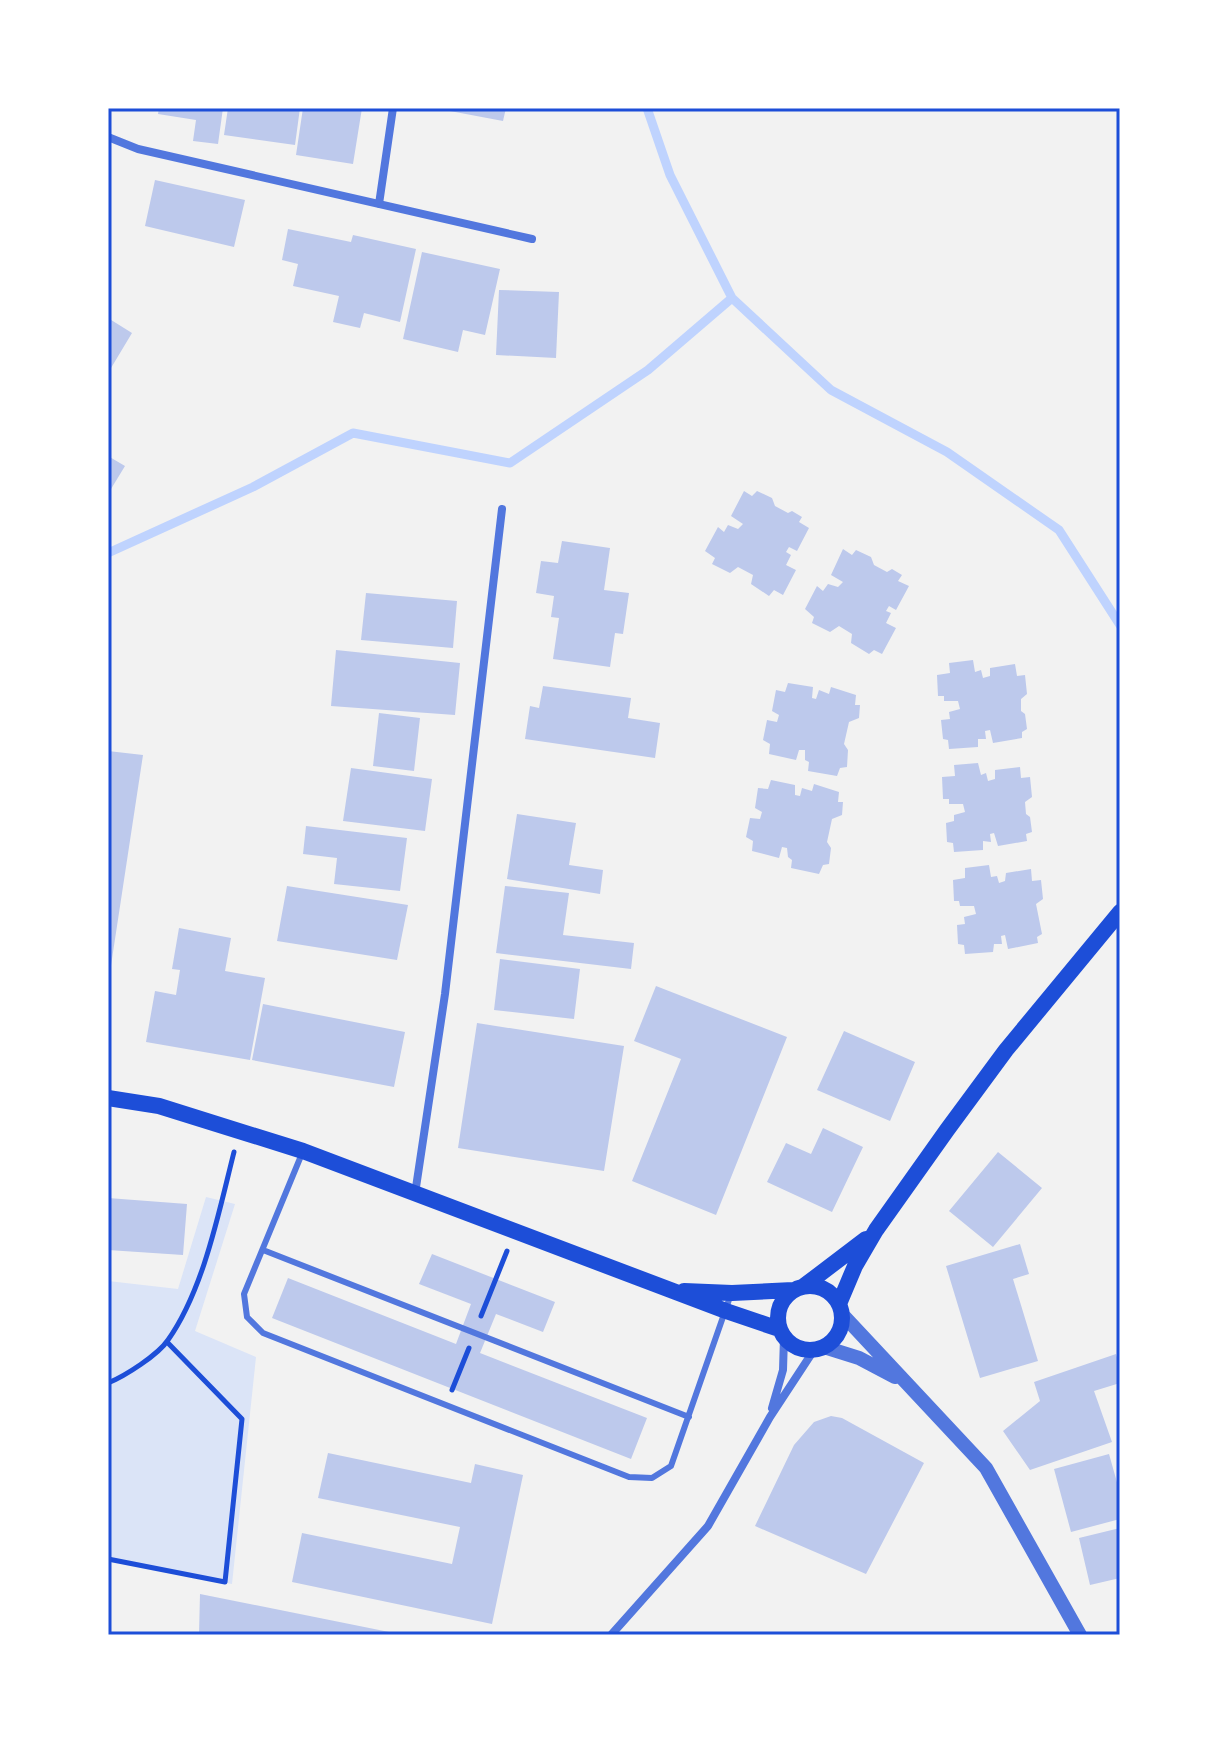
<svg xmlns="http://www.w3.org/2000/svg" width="1228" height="1743" font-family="Overpass,sans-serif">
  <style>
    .green { fill: #dbe4f7 }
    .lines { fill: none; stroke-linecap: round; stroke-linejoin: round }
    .stream { stroke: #bfd3fe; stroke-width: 9 }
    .building { fill: #bdc9ec }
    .path { stroke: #1d4ed8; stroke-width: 5 }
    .service { stroke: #5277de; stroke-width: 6 }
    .minor { stroke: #5277de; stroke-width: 8 }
    .tertiary { stroke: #5277de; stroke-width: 14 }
    .secondary { stroke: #1d4ed8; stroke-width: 16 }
    .neatline { fill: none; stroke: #1d4ed8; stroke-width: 3 }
  </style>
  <rect width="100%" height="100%" fill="#f2f2f2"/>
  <path class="green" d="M206 1197 235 1204 195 1331 256 1357 232 1584 108 1560V1281L178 1289Z"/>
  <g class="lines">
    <path class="stream" d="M647 108 670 175 732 298 831 390 947 452 1059 530 1120 625
      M108 553 253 487 353 433 510 463 648 370 732 298"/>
  </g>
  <path class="building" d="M159 108H223L218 144 193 141 196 120 158 114Z
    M228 108H300L295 145 224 135Z
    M303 108H362L353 164 296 155Z
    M434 108H506L503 121Z
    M155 180 245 200 234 247 145 226Z
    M288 229 351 242 353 235 416 249 400 322 364 313 360 328 333 322 339 296 293 286 298 264 282 260Z
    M422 252 500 269 485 335 463 330 458 352 403 339Z
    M499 290 559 292 556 358 496 355Z
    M108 318 132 333 108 373Z
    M108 456 125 466 108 494Z
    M744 491 752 496 757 491 772 498 775 506 788 513 792 511 802 517 799 522 809 528 797 551 789 547 786 552 791 555 786 565 796 570 783 595 774 590 769 596 751 584 753 575 738 567 730 573 712 564 715 558 705 551 718 527 724 532 728 525 738 529 743 524 731 516Z
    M562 541 610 548 604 590 629 593 623 634 615 633 610 667 553 659 559 618 551 617 554 596 536 593 541 561 558 563Z
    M843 549 852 555 856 550 871 557 874 565 887 572 892 569 902 575 898 581 909 586 896 610 889 606 886 611 891 613 886 623 896 628 882 654 874 650 869 654 851 643 852 634 839 626 830 632 812 623 814 617 805 609 817 586 823 591 828 584 838 587 843 582 831 575Z
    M366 593 457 601 453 648 361 640Z
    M336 650 460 663 455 715 331 706Z
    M973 660 975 672 981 670 983 678 990 676V668L1015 664 1017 676 1025 675 1027 694 1021 699V711L1025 714 1027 729 1022 732V738L993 743 990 730 985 731 986 739H978V747L949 749 948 740 943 739 941 720 950 719 949 712 960 709 958 701H944V696H938L937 675 950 673 949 663Z
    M788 683 813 687 812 698 816 699 819 690 829 694 831 687 856 695 855 705H860L859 718 849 722 844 744 848 750 847 767 840 768 837 776 808 771 809 762 805 760V750H799L796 760 769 754 770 744 763 740 767 720 777 722 779 715 772 711 776 690 785 692Z
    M543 686 631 698 628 718 660 723 655 758 525 739 530 706 539 708Z
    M379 713 420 718 414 771 373 766Z
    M108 751 143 755 110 972H108Z
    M978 763 981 775 986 773 988 781 995 779V770L1020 767 1021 778 1030 777 1032 797 1025 802 1026 814 1030 817 1032 832 1026 834 1027 841 998 846 994 833 990 834 991 842 983 841V850L954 852 953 843 947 842 946 823 954 821V815L965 812 963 804H949V799H943L942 777 955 776 954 765Z
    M351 768 432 779 425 831 343 821Z
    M771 780 795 785V795L800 796 802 788 812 791 814 784 839 792 838 802H843L842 815 832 819 827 842 831 848 829 864 823 865 819 874 791 868 792 860 788 857 787 848 782 847 779 858 752 851 753 841 746 837 750 818 760 819 762 812 755 808 758 788 768 789Z
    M517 814 576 823 569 865 603 870 600 894 507 879Z
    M306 826 407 838 400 891 334 884 337 858 303 854Z
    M989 865 991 877 997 876 999 883 1005 881 1006 873 1031 869 1032 881 1041 880 1043 899 1036 904 1042 934 1037 937 1038 943 1008 949 1005 935 1001 936 1002 944H994L993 952 965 954 964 945 958 944 957 925 965 924 964 917 976 914 974 906H960L959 901H954L953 880 965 878V868Z
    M287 886 408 905 397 960 277 941Z
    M505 886 569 893 563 935 634 943 631 969 496 953Z
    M179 928 231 938 225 971 265 978 250 1060 146 1042 155 991 176 995 180 970 172 969Z
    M500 959 580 969 574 1019 494 1010Z
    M656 986 787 1037 716 1215 632 1181 681 1059 634 1041Z
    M263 1004 405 1032 394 1087 252 1060Z
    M477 1023 624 1046 604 1171 458 1148Z
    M844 1031 915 1062 890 1121 817 1090Z
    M823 1128 863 1147 832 1212 767 1182 786 1143 811 1154Z
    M998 1152 1042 1188 993 1247 949 1211Z
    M108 1198 187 1204 183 1255 108 1250Z
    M1020 1244 1029 1274 1013 1279 1038 1361 980 1378 946 1266Z
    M432 1254 555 1302 543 1332 496 1314 480 1353 647 1418 631 1459 272 1318 288 1278 456 1344 471 1304 419 1284Z
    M1116 1354 1120 1367V1383L1094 1391 1112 1442 1030 1470 1003 1431 1040 1401 1034 1382Z
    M831 1416 842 1418 924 1463 866 1574 755 1526 794 1445 814 1422Z
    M328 1453 471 1483 475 1464 523 1475 492 1624 292 1582 302 1533 452 1564 460 1527 318 1498Z
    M1109 1454 1120 1493V1519L1071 1532 1054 1469Z
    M1120 1528V1578L1090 1585 1079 1538Z
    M200 1594 399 1634V1635H199Z"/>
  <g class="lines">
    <path class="path" d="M481 1316 507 1251
      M108 1383C125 1376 158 1355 168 1340 204 1289 219 1211 234 1152
      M452 1390 469 1348
      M108 1559 225 1582 242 1419 167 1342"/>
    <path class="service" d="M303 1151 244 1294 247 1317 263 1333 629 1477 652 1478 671 1466 731 1294
      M263 1250 689 1417
      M1119 1635 1120 1634"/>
    <path class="minor" d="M108 137 138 149 532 239
      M379 204 393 108
      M415 1194 445 994 502 509
      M772 1408 783 1370 784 1337
      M611 1635 708 1526 770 1417 814 1350"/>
    <path class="tertiary" d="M842 1314 986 1468 1080 1635
      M824 1347 859 1358 895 1377"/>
    <path class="secondary" d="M108 1098 159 1106 303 1151 726 1311 779 1329
      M804 1286 866 1239
      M778 1318a32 32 0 1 1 64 0a32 32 0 1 1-64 0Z
      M684 1291 732 1293 793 1290
      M839 1304 855 1266 876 1230 947 1130 1006 1050 1120 912"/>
  </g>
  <rect width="1228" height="1743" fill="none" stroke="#ffffff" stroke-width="220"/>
  <rect x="110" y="110" width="1008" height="1523" class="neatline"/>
</svg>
